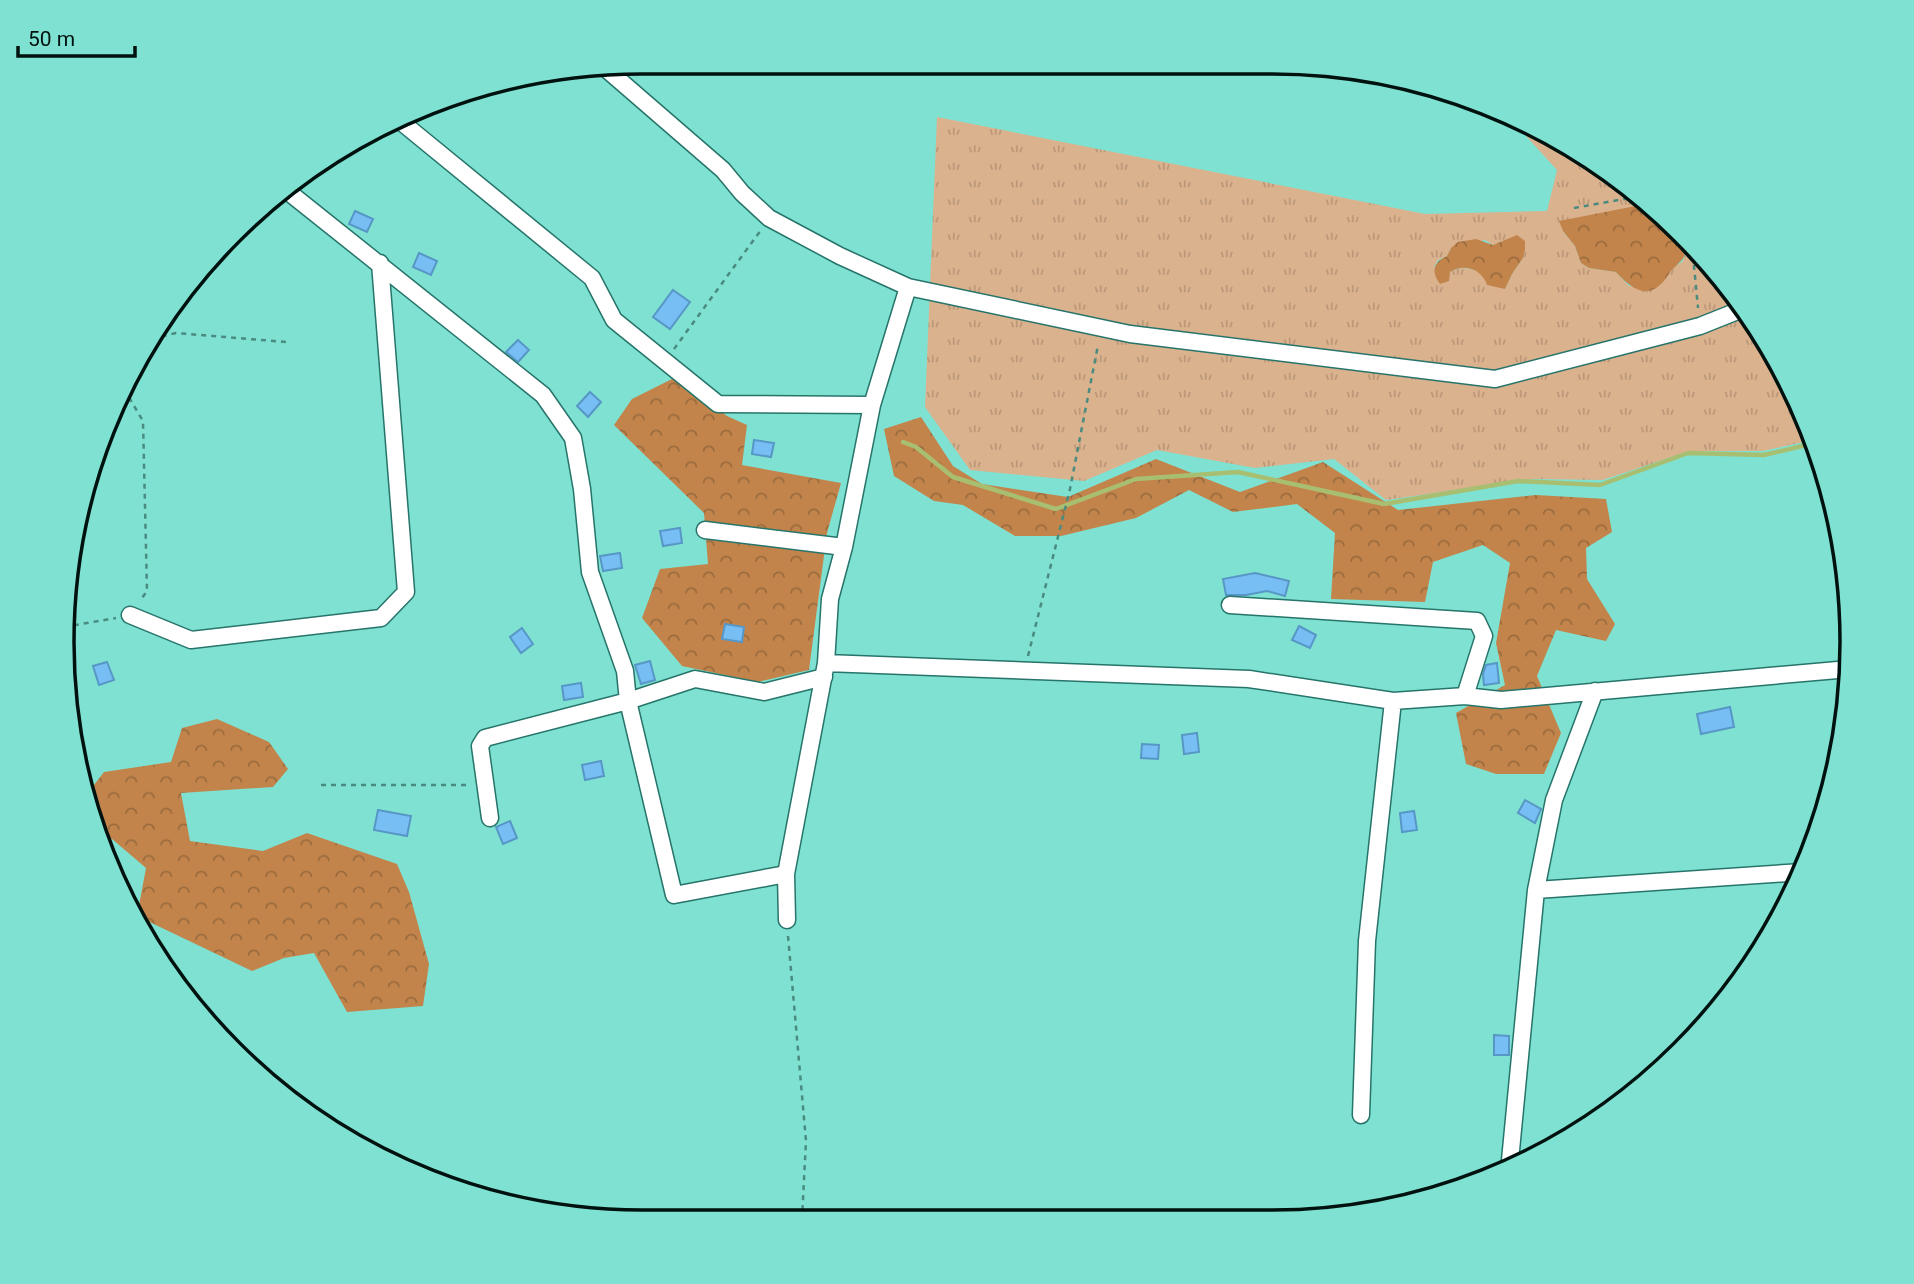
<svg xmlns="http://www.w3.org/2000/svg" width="1914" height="1284" font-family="Roboto,sans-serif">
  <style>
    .grass { fill: url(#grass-tufts); fill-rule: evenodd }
    .forest { fill: url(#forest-crowns) }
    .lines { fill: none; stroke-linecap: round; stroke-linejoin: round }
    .stream { stroke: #a8bf71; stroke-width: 4.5 }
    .building { fill: #77bef4; stroke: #5797c6; stroke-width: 2 }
    .minor-casing { stroke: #26746a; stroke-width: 19 }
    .path { stroke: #4a8b80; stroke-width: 2.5; stroke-dasharray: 5 5; stroke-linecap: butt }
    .minor { stroke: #fff; stroke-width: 16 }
    .rim { fill: none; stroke: #00120f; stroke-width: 3.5 }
  </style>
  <defs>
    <pattern id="grass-tufts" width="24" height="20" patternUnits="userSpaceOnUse" patternTransform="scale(1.75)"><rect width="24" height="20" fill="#dbb28e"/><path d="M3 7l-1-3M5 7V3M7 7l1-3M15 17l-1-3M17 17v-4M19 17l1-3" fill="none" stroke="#ba9879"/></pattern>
    <pattern id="forest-crowns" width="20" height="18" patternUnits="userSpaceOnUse" patternTransform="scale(1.75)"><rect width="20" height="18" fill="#c2844b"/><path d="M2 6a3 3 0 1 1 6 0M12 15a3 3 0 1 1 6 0" fill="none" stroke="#9b6b3d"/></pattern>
  </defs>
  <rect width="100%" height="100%" fill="#7fe1d1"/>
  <path class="grass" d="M1506 114 1529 121 1651 203 1563 231 1575 246 1581 263 1589 268 1616 272 1629 286 1655 288 1674 267 1682 262 1686 254V239L1733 289 1793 386 1813 440 1763 451H1689L1603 480 1533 479 1386 500 1334 459 1255 468 1157 450 1084 481 970 470 925 407 937 117 1425 214 1547 211 1557 170ZM1517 236 1523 258 1512 274 1505 289C1489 278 1469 260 1450 272L1434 267 1438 260 1447 256 1451 248 1485 240 1493 245Z"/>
  <path class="forest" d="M1651 203 1686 239C1686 257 1686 256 1674 268 1669 272 1667 278 1663 282 1646 301 1630 287 1616 272L1589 268 1581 263 1575 246 1563 231 1559 221Z
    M1517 235 1525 241V250L1523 258 1512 274 1505 289 1487 285C1482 269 1464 263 1450 272L1449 281 1440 284C1431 272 1433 262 1447 256L1451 248 1458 242 1476 239 1493 245Z
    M676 377 727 416 747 425 742 465 841 483 827 533 809 670 758 682 682 666 642 618 660 569 708 564 704 513 614 425 632 399Z
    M921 417 953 466 982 484 1068 497 1156 459 1240 492 1323 462 1398 510 1536 495 1606 499 1612 532 1586 548 1587 579 1615 624 1606 641 1556 630 1537 676 1561 733 1544 774H1496L1466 764 1456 713 1505 685 1496 643 1510 563 1483 545 1433 562 1425 602 1331 599 1335 533 1297 504 1233 512 1189 490 1136 518 1061 536H1015L963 505 934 501 894 476 884 429Z
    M217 719 269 742 288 769 273 787 181 793 190 841 263 851 307 833 397 864 409 892 429 964 423 1006 347 1012 314 953 284 958 252 971 137 916 146 868 112 839H104L87 794 104 772 171 762 182 728Z"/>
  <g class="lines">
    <path class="stream" d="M903 442 916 447 953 477 1056 509 1136 479 1238 472 1384 504 1518 481 1600 485 1688 453 1764 455 1815 443"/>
  </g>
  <path class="building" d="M355 211 373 219 367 232 349 224Z
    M419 253 437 261 431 275 413 267Z
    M673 290 690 302 670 329 653 317Z
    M518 340 529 350 518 362 506 352Z
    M590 392 601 402 588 417 577 406Z
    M754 440 774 443 771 457 752 454Z
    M680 528 682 543 663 546 660 531Z
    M620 553 622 568 603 571 600 556Z
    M1255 573 1289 581 1285 596 1267 591 1246 595H1226L1223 579Z
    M725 624 744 627 742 642 722 639Z
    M1299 626 1316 635 1310 648 1292 640Z
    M522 628 533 644 521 653 510 637Z
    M650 661 655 680 641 684 635 665Z
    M107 662 114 680 99 685 93 666Z
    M1497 663 1499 683 1484 685 1483 674 1486 665Z
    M581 683 583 697 564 700 562 686Z
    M1730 707 1734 727 1701 734 1697 714Z
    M1197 733 1199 752 1184 754 1182 735Z
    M1142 744 1159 745 1158 759 1141 758Z
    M601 761 604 776 585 780 582 765Z
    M1525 800 1541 809 1535 823 1518 813Z
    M378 810 411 816 407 836 374 830Z
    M1414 811 1417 830 1402 832 1400 813Z
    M510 821 517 838 503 844 496 827Z
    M1494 1035 1509 1036V1055H1494Z"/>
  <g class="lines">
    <defs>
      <path id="minor" d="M604 67 723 170 742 193 769 218 840 256 908 287 872 405 844 547 830 599 826 663 786 874 787 920
        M399 120 592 278 614 320 718 404 872 405
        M286 190 543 395 573 438 582 489 590 572 625 671 628 701 674 895 786 874
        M908 287 1130 334 1495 379 1700 326 1745 308
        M705 530 844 547
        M1230 605 1477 621 1484 636 1465 696
        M130 615 191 640 381 618 406 592 380 263
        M826 663 1249 679 1393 701 1465 696 1501 700 1849 669
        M490 818 480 746 485 738 628 701 695 679 764 692 824 677
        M1536 890 1554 800 1595 691
        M1361 1115 1367 941 1393 701
        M1509 1171 1536 890 1802 872"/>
    </defs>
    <use href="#minor" class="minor-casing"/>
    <path class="path" d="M1574 208 1641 196
      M1692 245 1698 308
      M152 339 176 333 286 342
      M674 349 761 230
      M124 389 143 421 147 591 140 601
      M64 627 116 618
      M1028 656 1070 489 1098 345
      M321 785H468
      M788 936 806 1141 802 1219"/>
    <use href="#minor" class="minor"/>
  </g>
  <path d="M0 0H1914V1284H0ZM642 74H1272A568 568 0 0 1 1840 642V642A568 568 0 0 1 1272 1210H642A568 568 0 0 1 74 642V642A568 568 0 0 1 642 74Z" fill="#7fe1d1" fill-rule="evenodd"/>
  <path class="rim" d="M642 74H1272A568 568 0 0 1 1840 642V642A568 568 0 0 1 1272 1210H642A568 568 0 0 1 74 642V642A568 568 0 0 1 642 74Z"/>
  <path d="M18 46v10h117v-10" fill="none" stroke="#00120f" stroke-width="3.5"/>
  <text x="28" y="46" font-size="21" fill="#00120f" stroke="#7fe1d1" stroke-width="5" paint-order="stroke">50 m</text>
</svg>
